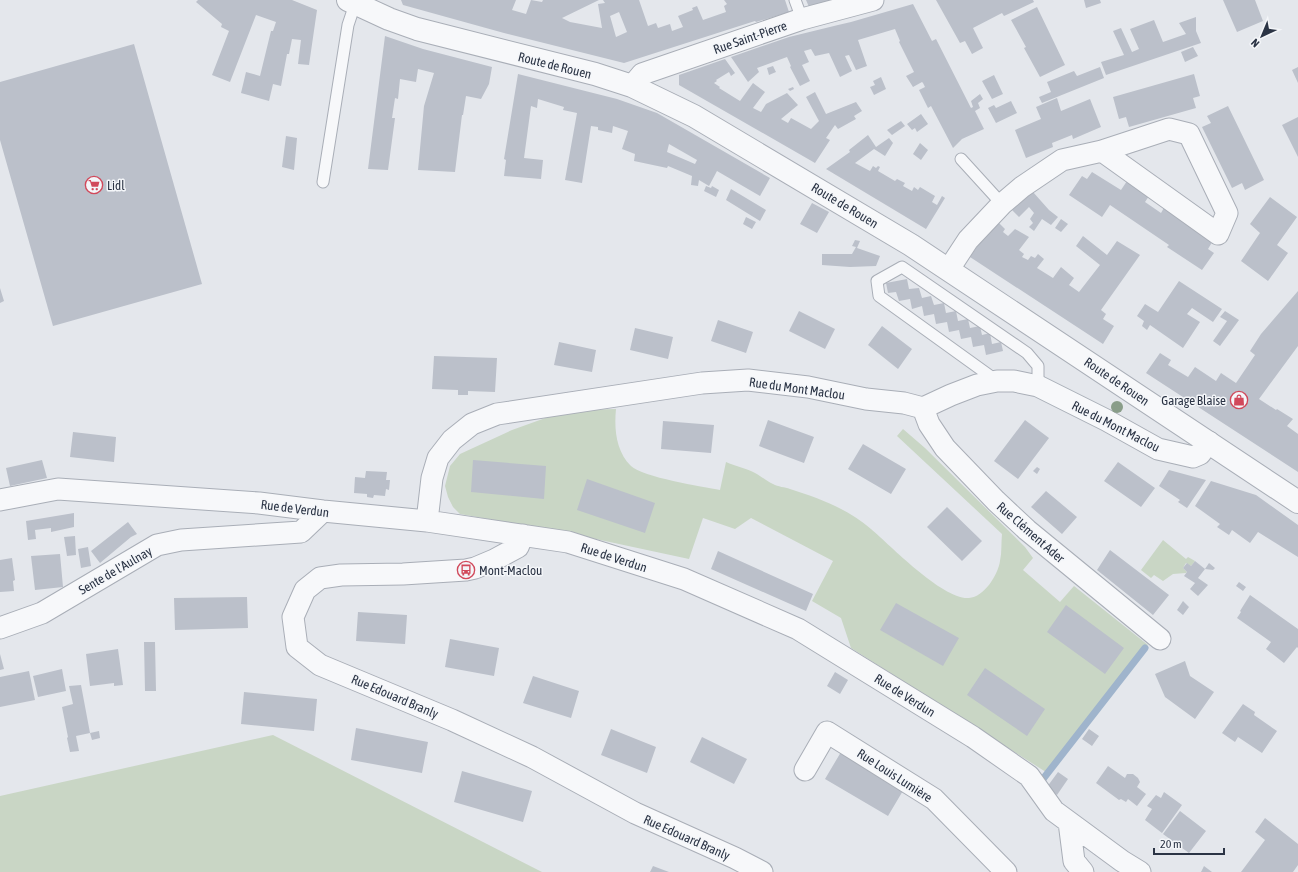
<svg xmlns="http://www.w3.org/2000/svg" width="1298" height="872" font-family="'Asap Condensed',sans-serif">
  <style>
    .green { fill: #c9d6c5 }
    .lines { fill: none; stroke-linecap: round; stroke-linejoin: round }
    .stream { stroke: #9fb4cc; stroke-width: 7 }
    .building { fill: #bbc0ca; fill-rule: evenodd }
    .service-casing { stroke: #a9aeb7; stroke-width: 13 }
    .minor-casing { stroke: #a9aeb7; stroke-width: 23 }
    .tertiary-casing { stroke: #a9aeb7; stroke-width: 24 }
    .service { stroke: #f7f8fa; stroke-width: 11 }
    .minor { stroke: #f7f8fa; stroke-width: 21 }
    .tertiary { stroke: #f7f8fa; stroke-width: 22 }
    .tree { fill: #899d89 }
    .labels { text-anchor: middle; stroke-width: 3; stroke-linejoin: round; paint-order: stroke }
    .street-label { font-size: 13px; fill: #2b3445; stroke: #f4f6f9 }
    .poi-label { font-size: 13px; fill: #2b3445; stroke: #f4f6f9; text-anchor: start }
  </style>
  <rect width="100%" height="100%" fill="#e4e7ec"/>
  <path class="green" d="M616 409C614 429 616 451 631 466 642 477 703 487 720 490L726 462C735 466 746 468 755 473 761 476 766 481 773 484 778 487 785 487 790 489 819 498 848 509 871 529 891 546 943 600 969 598 984 597 998 575 1000 561 1002 552 1001 543 1002 534L897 436 903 429 925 448 1025 547 1033 558 1023 570 1060 602 1074 586 1148 645 1049 774 851 648 841 618 812 601 833 561 751 518 735 529 703 518 689 559 563 532 460 514 453 507 448 497 445 486 450 466 460 454 512 430 551 416 574 410Z
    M1163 540 1186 559 1188 557 1195 561 1191 566 1186 563 1183 568 1187 572 1186 573 1173 574 1163 581 1154 575 1151 578 1141 570Z
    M273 735 542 872H0V796Z"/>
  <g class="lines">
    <path class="stream" d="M1043 779 1145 648"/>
  </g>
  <path class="building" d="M198 0H292L317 10 309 65 298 64 301 40 292 39 289 54H287L281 86 273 84 269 101 241 93 246 72 260 76 271 31H273L276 22 256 15 230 82 212 75 229 31 221 27 222 24 196 2Z
    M401 0H516L512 10 526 14 531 0 542 2 543 0H599L562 18 570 22 602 28 598 4 605 3 603 0H639L648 26 656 23 658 28 670 24 672 31 683 27 678 16 693 10 692 8 697 6 703 20 726 12 724 6 727 4 724 0H785L789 12 756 22 755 21 624 63 504 33 403 5ZM619 12 627 32 616 37 610 16Z
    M806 0H831L809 7Z
    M936 0H1033L1034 2 1004 16 1002 13 973 28 983 48 972 54 965 41 960 43Z
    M1084 0H1100L1101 3 1086 8Z
    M1223 0H1255L1263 21 1237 32Z
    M913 4 932 41 936 39 971 108 973 107 971 101 980 94 983 99 978 103 980 108 975 111 984 129 962 139 953 148 931 106 928 108 919 90 925 87 923 83 922 82 913 87 906 76 914 72 899 42 900 41 895 29 858 40 867 66 856 70 849 55 845 56 852 71 840 77 829 53 815 56 811 49 804 51 809 62 802 65 810 81 800 86 790 67 791 66 787 57 757 68 759 72 748 82 731 57 789 37 838 25 851 22Z
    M1037 7 1065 65 1040 77 1024 48 1026 47 1011 20Z
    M1196 17V31L1201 43 1106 75 1101 62 1124 55 1113 31 1121 28 1132 52 1139 49 1130 29 1154 20 1163 42 1186 34 1179 23Z
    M385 36 423 49 492 67 489 84 481 99 466 96 463 115H462L455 172 418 170 424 106 434 73 418 69 416 82 400 79 398 99 395 98 392 118H395L388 170 368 169Z
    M134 44 202 284 53 326 0 140V82Z
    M1193 47 1198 56 1185 62 1181 52Z
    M725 59 735 73 731 76 729 72 716 80 717 81 714 83 720 87 719 88 740 101 753 83 765 92 753 108 761 112 766 104 787 93 798 105 781 119 788 123 791 118 811 129 819 121 806 97 815 92 826 114 856 102 862 111 854 116 856 119 838 129 835 125 826 138 830 140 815 163 679 85V75Z
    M773 66 776 72 769 75 767 68Z
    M1100 67 1104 78 1042 103 1039 97 1051 92 1047 82 1074 71 1077 76Z
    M1298 67V83L1292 70Z
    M518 74 617 99 657 113 770 178 760 196 717 171 709 186 699 180 698 186 691 185 692 176 668 166 667 168 634 161 635 154 622 149 628 131 613 126 612 133 598 130V127L591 126 582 183 565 180 577 113 563 110 564 107 538 99 537 108 531 106 524 158 543 160 541 179 504 176 506 160 504 159ZM669 144 697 160 695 164 667 152Z
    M1194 74 1200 96 1193 98 1196 108 1129 127 1126 117 1119 119 1113 97Z
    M994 75 1003 94 992 99 982 81Z
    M881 77 886 89 874 95 870 87 875 85 873 81Z
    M793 87 794 89 790 91 788 89Z
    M1057 98 1061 111 1090 99 1101 127 1073 139 1072 135 1052 143 1053 147 1026 158 1015 130 1041 119 1036 107Z
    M1011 101 1017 113 996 123 988 108 994 105 996 108Z
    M1228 106 1264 180 1245 190 1242 183 1232 188 1202 127 1211 123 1207 116Z
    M921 114 928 124 917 132 915 128 912 130 907 124Z
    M1298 117V157L1282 125Z
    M901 121 905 126 892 135 887 130Z
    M868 135 876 147 889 138 893 143 885 156 874 149 855 163 870 171 873 166 876 168 878 166 880 167 878 171 895 181 897 179 905 183 903 186 912 191 914 187 918 190 920 187 935 196 932 202 937 205 942 196 945 198 926 229 826 169 850 152 849 150Z
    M286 136 297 138 294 170 282 167Z
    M920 143 928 150 921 160 913 154Z
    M1092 172 1121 190 1127 181 1149 196 1145 202 1161 213 1165 206 1214 239 1208 249 1214 253 1202 270 1167 247 1169 245 1110 205 1102 217 1069 195 1082 176 1087 179Z
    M706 186 711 188 712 186 719 190 716 197 704 191Z
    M731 189 766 210 760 221 726 200Z
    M1033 192 1049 210 1058 217 1051 225 1042 219 1034 231 1029 227 1033 223 1030 219 1034 213 1029 207 1019 217 1012 210Z
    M1270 197 1297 217 1277 245 1288 253 1268 281 1241 261 1260 233 1250 224Z
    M812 203 829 212 817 233 800 224Z
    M746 217 756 222 752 229 743 224Z
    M1061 219 1068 224 1061 232 1055 228Z
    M999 223 1005 229 1003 232 1008 236 1015 229 1029 237 1019 250 1024 254 1022 257 1028 260 1031 256 1035 258 1038 254 1044 259 1037 268 1053 278 1061 267 1074 278 1069 285 1079 292 1100 265 1076 246 1083 236 1107 255 1117 241 1140 255 1101 310 1106 314 1103 319 1114 326 1103 344 970 257 985 235Z
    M855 240 860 241 857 248 880 256 876 266 850 267 822 265V254H852L856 247 852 246Z
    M907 279 909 289 919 288 922 298 931 296 934 305 944 303 946 313 956 311 958 321 968 319 970 328 980 326 982 335 990 333 992 344 1001 342 1003 351 986 355 984 345 973 347 971 337 961 339 959 330 949 332 947 322 936 324 934 314 924 316 922 306 912 309 910 299 899 301 896 292 888 293 886 283Z
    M1179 281 1222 309 1213 322 1192 308 1187 314 1200 322 1183 348 1150 325 1147 330 1142 326 1144 321 1137 316 1145 304 1158 312Z
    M0 288 4 301 0 303Z
    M1298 291V346L1259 399 1276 410 1277 409 1293 419 1287 426 1298 434V472L1146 373 1160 353 1171 360 1168 365 1188 377 1195 367 1216 381 1221 373 1236 383 1255 355 1250 351 1261 334Z
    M799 311 835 329 825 349 789 331Z
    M1225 311 1239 320 1220 346 1213 341 1227 321 1220 317Z
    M718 320 753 332 746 353 711 341Z
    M882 326 912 349 898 369 868 345Z
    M635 328 673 337 668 359 630 350Z
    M559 342 596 350 592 372 554 365Z
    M434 356 497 358 495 392 468 391V395H458V390L432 389Z
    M768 420 814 437 804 463 759 446Z
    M1025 420 1049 438 1018 479 994 461Z
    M663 421 714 425 711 453 661 449Z
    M73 432 116 437 114 462 70 457Z
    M863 444 906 469 891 494 848 469Z
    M42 460 47 478 10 486 6 468Z
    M473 460 546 466 544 499 471 492Z
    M1118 462 1155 488 1141 507 1104 481Z
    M1037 467 1040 469 1037 474 1033 471Z
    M1169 470 1206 480 1187 508 1178 502 1180 500 1159 486Z
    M366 471 387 472 386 480H390L389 490 386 489 385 496 374 495 373 498 367 497V494L354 493 355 477 365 478Z
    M587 479 655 503 645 533 577 510Z
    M1211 481 1256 495 1298 525V557L1258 532 1250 543 1232 530 1229 535 1217 527 1220 524 1195 506Z
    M1046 491 1077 517 1062 534 1031 507Z
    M947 507 982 541 962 561 927 527Z
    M74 513V527L51 532V528L35 530 36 539 28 540 26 521Z
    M128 522 137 534 131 537 100 563 91 551Z
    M75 536 76 555 67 556 64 537Z
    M88 547 91 566 81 568 78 549Z
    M1110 550 1169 595 1153 615 1097 570Z
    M718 551 813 594 806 611 711 569Z
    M60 554 63 587 35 590 31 556Z
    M12 558 15 580 13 581 14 591 0 592V560Z
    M1195 561 1205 569 1198 578 1208 585 1198 596 1190 589 1195 583 1184 576 1187 572 1183 568 1187 563 1191 566Z
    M1209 563 1215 568 1213 570 1205 569Z
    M1239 582 1246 587 1243 591 1236 586Z
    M1250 595 1298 629V648L1297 647 1284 663 1266 649 1271 642 1237 618 1241 612 1240 611Z
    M247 597 248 628 175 630 174 598Z
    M1183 601 1189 607 1183 615 1177 610Z
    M896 603 959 638 943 666 880 630Z
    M1066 605 1124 648 1105 674 1047 632Z
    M358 612 407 615 405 644 356 641Z
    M450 639 499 648 494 676 445 667Z
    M144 642H155L156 691H145Z
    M118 649 123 685 114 686V683L90 686 86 654Z
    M0 654 4 669 0 670Z
    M1185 661 1190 676 1214 692 1195 719 1165 697 1155 674Z
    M985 668 1045 709 1027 736 967 695Z
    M62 669 66 691 38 697 33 676Z
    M29 671 35 700 0 707V677Z
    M835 672 848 680 840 694 827 686Z
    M533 676 579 691 571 718 523 703Z
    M81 685 90 733 76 736 79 751 70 752 67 738 68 737 62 707 73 704 69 686Z
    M244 692 317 699 314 731 241 724Z
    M1243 704 1255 712 1254 715 1277 731 1262 753 1238 737 1235 742 1222 733Z
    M356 728 428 742 422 773 351 760Z
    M611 729 656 747 647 773 601 755Z
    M1089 729 1099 736 1092 746 1082 739Z
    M99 731 100 738 92 740 90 733Z
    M702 737 747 759 734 784 690 762Z
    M841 752 904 789 888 816 825 779Z
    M1108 766 1125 778 1127 774H1133L1138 778 1140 782 1137 787 1146 794 1137 806 1128 799 1126 802 1121 799 1119 800 1096 783Z
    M462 771 532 791 523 822 454 802Z
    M1058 772 1068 779 1057 795 1047 787Z
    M1164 792 1182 805 1162 833 1145 820 1152 809 1147 806 1156 795 1161 798Z
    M1180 811 1206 831 1189 853 1163 834Z
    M1265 818 1298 844V865L1293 872H1241L1265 840 1255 832Z
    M653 866 669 872H650Z
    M1204 866 1212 872H1201Z"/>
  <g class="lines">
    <defs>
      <path id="service" d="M795 0 802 19
        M961 159 1002 204
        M323 182 348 25 355 4
        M997 381 879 296 877 281 902 267 1027 353 1038 366V386"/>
      <path id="minor" d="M632 86 642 74 802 19 873 0
        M949 269 968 240 1002 204 1022 187 1062 160 1102 151 1169 129 1189 134 1227 213 1218 234 1102 151
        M923 408 929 424 945 448 996 501 1027 530 1160 639
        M0 500 58 489 259 503 323 511 427 521 568 542 684 579 798 629 973 737 1029 776 1054 811 1122 861 1140 872
        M427 521 432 478 438 458 452 440 472 424 497 414 702 383 748 380 808 387 866 399 904 403 923 408 951 395 977 385 997 381H1014L1038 386 1106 420 1158 449 1193 457 1200 454 1209 442
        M523 535 518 547 494 560 475 568 466 570 403 574 341 575 320 578 305 590 293 617 297 647 320 665 452 720 532 757 635 813 735 858 762 872
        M0 628 42 613 157 545 181 540 301 532 323 511
        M805 770 827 732 934 799 1006 872
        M1069 822 1074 861 1083 872"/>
      <path id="tertiary" d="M348 0 389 19 417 29 595 74 632 86 694 116 911 245 1298 502"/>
    </defs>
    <use href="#service" class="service-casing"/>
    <use href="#minor" class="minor-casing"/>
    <use href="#tertiary" class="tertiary-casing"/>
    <use href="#service" class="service"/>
    <use href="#minor" class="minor"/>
    <use href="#tertiary" class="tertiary"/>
  </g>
  <circle class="tree" cx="1117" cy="407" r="6"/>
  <defs>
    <symbol id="supermarket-ring" viewBox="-11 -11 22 22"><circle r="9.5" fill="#f4f6f9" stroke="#d1495b" stroke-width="1.5"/><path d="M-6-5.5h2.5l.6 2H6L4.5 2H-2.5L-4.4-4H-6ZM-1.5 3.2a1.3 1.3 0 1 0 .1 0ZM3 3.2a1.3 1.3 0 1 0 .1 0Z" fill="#d1495b"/></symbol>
    <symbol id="shop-ring" viewBox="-11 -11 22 22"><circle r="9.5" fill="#f4f6f9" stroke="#d1495b" stroke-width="1.5"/><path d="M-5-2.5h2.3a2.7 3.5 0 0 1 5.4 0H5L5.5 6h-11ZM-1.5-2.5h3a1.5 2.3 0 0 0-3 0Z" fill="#d1495b"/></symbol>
    <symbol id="bus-ring" viewBox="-11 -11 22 22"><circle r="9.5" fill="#f4f6f9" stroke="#d1495b" stroke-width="1.5"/><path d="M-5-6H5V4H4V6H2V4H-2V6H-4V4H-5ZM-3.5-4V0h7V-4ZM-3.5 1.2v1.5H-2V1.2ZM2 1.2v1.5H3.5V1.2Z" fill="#d1495b"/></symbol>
  </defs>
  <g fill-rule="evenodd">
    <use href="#supermarket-ring" x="84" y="175" width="20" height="20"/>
    <use href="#shop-ring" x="1229" y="390" width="20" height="20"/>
    <use href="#bus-ring" x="456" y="560" width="20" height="20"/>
  </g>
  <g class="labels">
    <g class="street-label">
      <text transform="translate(750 37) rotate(-19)" y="5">Rue Saint-Pierre</text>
      <text transform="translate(555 65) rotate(14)" y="5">Route de Rouen</text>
      <text transform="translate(845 205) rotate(31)" y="5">Route de Rouen</text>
      <text transform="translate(1117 381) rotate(34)" y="5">Route de Rouen</text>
      <text transform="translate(797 388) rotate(8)" y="5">Rue du Mont Maclou</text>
      <text transform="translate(1116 426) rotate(27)" y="5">Rue du Mont Maclou</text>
      <text transform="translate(295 508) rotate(7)" y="5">Rue de Verdun</text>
      <text transform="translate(1031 532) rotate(41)" y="5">Rue Clément Ader</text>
      <text transform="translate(614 557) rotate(18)" y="5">Rue de Verdun</text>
      <text transform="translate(115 570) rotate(-30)" y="5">Sente de l'Aulnay</text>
      <text transform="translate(905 695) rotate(32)" y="5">Rue de Verdun</text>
      <text transform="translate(395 696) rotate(23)" y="5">Rue Edouard Branly</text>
      <text transform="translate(895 775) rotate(33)" y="5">Rue Louis Lumière</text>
      <text transform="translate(687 837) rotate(24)" y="5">Rue Edouard Branly</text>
    </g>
    <g class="poi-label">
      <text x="107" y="190">Lidl</text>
      <text x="1226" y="405" text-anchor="end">Garage Blaise</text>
      <text x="479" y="575">Mont-Maclou</text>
    </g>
  </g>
  <g transform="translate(1262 36) rotate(224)" stroke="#f4f6f9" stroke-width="3" paint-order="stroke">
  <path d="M0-3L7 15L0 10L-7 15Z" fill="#2b3445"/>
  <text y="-6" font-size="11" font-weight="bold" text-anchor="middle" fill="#2b3445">N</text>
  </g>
  <path d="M1154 848v6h70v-6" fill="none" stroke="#2b3445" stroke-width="2"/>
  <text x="1160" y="848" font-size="12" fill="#2b3445" stroke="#f4f6f9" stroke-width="3" paint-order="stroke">20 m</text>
</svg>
